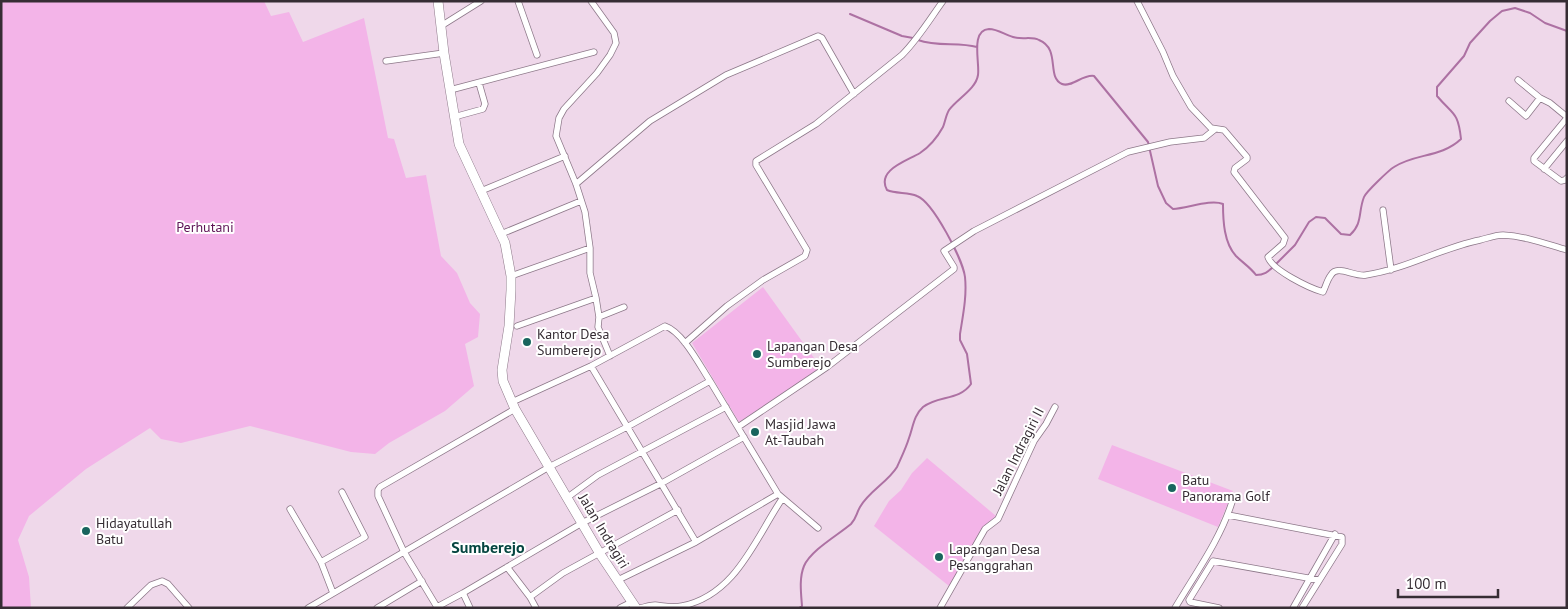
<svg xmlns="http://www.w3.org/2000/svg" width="1568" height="609" font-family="'PT Sans',sans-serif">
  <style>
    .green { fill: #f3b4e8 }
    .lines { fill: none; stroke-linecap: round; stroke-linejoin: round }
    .stream { stroke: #ad71a3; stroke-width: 2 }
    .street-casing { stroke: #8d7889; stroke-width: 7 }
    .secondary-casing { stroke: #8d7889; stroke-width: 10 }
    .street { stroke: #fff; stroke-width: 5.5 }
    .secondary { stroke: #fff; stroke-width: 9 }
    .poi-dot { fill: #19655e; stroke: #fff; stroke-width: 2 }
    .labels { text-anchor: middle; stroke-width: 4; stroke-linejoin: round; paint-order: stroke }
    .park-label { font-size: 14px; fill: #5f1557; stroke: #fff }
    .poi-label { font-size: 14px; fill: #362d34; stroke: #fff; text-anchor: start }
    .street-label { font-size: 14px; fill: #362d34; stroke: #fff }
    .quarter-label { font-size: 16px; font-weight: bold; fill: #064641; stroke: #fff }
  </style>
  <rect width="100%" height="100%" fill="#efd8ea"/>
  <path class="green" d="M1 1H264L271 16 289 12 303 42 364 18 388 138 394 139 406 178 426 175 441 256 457 273 470 303 480 314 478 337 465 344 474 386 445 411 389 443 375 454 351 452 250 426 181 443 161 439 150 428 86 469 29 516 18 540 29 577 31 608H1Z
    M763 287 822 369 739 422 692 343Z
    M1112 445 1233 491 1218 527 1098 479Z
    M927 458 996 516 982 529 949 586 874 526 889 501 901 490 912 473Z"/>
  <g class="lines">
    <path class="stream" d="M850 14 902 36 913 38
      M918 40C937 47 958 42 977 47
      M1276 264 1295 245 1309 222 1316 217 1325 218 1341 234 1350 235C1363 223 1358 212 1364 197 1366 192 1389 170 1394 167 1415 153 1441 158 1461 139 1458 111 1453 115 1437 96V87L1464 56 1470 43 1490 21 1502 11 1515 8 1530 13 1545 23 1567 31
      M799 608 802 606C801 593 799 578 804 566 811 550 838 535 851 524 857 517 856 514 860 507 869 491 888 482 897 467 901 458 906 448 909 438 913 427 914 415 923 407 938 395 959 401 971 384L967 354 960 340V334C963 315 967 296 965 277 963 260 933 202 917 196 908 192 896 194 887 190 876 170 907 161 920 153 929 147 938 136 943 127 945 122 946 115 949 110 957 99 976 89 978 75 980 63 970 30 989 29 998 29 1005 35 1013 37 1022 40 1032 36 1039 40 1061 49 1046 77 1062 84 1071 88 1083 74 1094 76L1148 142 1158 186 1166 203 1173 209C1188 208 1211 199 1223 204 1223 221 1224 243 1236 256 1243 263 1250 267 1256 275 1264 275 1268 272 1273 267"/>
    <defs>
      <path id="street" d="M518 1 537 55
        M591 1 614 33 616 43 610 55 597 73 564 109 559 118 556 136 576 184 585 212 590 248V273L596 298
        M1137 1 1163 52 1173 76 1191 107 1211 128 1224 130 1247 157V159L1235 168 1234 172 1285 238 1283 244 1268 257C1272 270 1309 288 1323 292 1326 286 1327 280 1331 275 1337 264 1354 277 1366 275 1406 269 1441 248 1480 240 1488 238 1496 235 1503 235 1525 236 1546 244 1567 250
        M441 26 481 1
        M386 61 444 53
        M1518 80 1540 98
        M450 90 594 52
        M1509 101 1526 116 1540 98 1550 103 1567 117
        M454 117 483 109 485 104 479 83
        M1567 118 1534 158V161L1561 181 1565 180 1567 178
        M1544 169 1567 141
        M576 184 650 121 726 75 818 36 822 38 854 94
        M481 191 565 156
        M1383 210 1391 270
        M501 234 581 201
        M511 276 590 248
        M599 317 624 307
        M517 326 596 298 599 317 598 327 610 356
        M685 343 727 306 763 280 805 256 807 250 756 165V161L816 124 902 55C918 39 930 19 943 1
        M591 366 696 542
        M512 402 591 366 665 326C683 332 700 366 710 381
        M515 409 380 487 378 490V496L404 552 437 607 463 593 582 523 662 483 744 437
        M738 427 827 367 954 269V267L944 251 974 231 1128 152 1170 142 1204 138 1214 130
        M568 497 598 475 726 407
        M290 509 321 562 333 593
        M1228 515 1342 537V544L1302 608
        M321 562 365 537 342 492
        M507 567 530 597 563 573 678 510
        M618 580 696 542 778 494
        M463 593 470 608
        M530 597 536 608
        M127 608 151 585 162 581 168 584 189 608
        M308 608 549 467 627 427 710 381 778 494 818 528
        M377 608 422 581
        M620 608 632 602
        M640 608C645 607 650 605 655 605 664 606 673 608 682 606 736 595 755 539 782 499
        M940 608 985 529 998 519 1034 441 1046 424 1055 407
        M1175 608C1195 574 1220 540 1232 502
        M1219 608 1190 602 1189 600 1213 561 1319 580
        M1293 608 1335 534"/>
      <path id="secondary" d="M438 1 444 53 459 144 505 243 511 276V290L509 326 502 370 503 381 515 409 600 554 636 608"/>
    </defs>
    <use href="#street" class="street-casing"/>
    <use href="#secondary" class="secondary-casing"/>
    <use href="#street" class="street"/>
    <use href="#secondary" class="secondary"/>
  </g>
  <g class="poi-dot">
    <circle cx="527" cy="342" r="5"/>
    <circle cx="757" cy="354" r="5"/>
    <circle cx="755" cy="432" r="5"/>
    <circle cx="1172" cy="488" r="5"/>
    <circle cx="86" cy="531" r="5"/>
    <circle cx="939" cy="557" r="5"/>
  </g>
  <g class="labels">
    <g class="park-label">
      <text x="205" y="232">Perhutani</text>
    </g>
    <g class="poi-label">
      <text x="537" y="339">Kantor Desa<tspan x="537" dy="16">Sumberejo</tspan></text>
      <text x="767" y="351">Lapangan Desa<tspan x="767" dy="16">Sumberejo</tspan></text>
      <text x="765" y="429">Masjid Jawa<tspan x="765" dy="16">At-Taubah</tspan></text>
      <text x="1182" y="485">Batu<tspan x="1182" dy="16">Panorama Golf</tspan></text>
      <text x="96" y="528">Hidayatullah<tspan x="96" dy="16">Batu</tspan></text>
      <text x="949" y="554">Lapangan Desa<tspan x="949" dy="16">Pesanggrahan</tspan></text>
    </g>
    <g class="street-label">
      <text transform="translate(1018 451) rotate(-63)" y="5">Jalan Indragiri II</text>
      <text transform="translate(604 531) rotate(59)" y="5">Jalan Indragiri</text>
    </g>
    <g class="quarter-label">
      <text x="488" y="553">Sumberejo</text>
    </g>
  </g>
  <rect width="1568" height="609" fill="none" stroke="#362d34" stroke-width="5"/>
  <path d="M1398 589v8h100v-8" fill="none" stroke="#362d34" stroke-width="2.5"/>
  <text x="1406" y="589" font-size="15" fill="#362d34" stroke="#ffffff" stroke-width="4" paint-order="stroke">100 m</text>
</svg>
